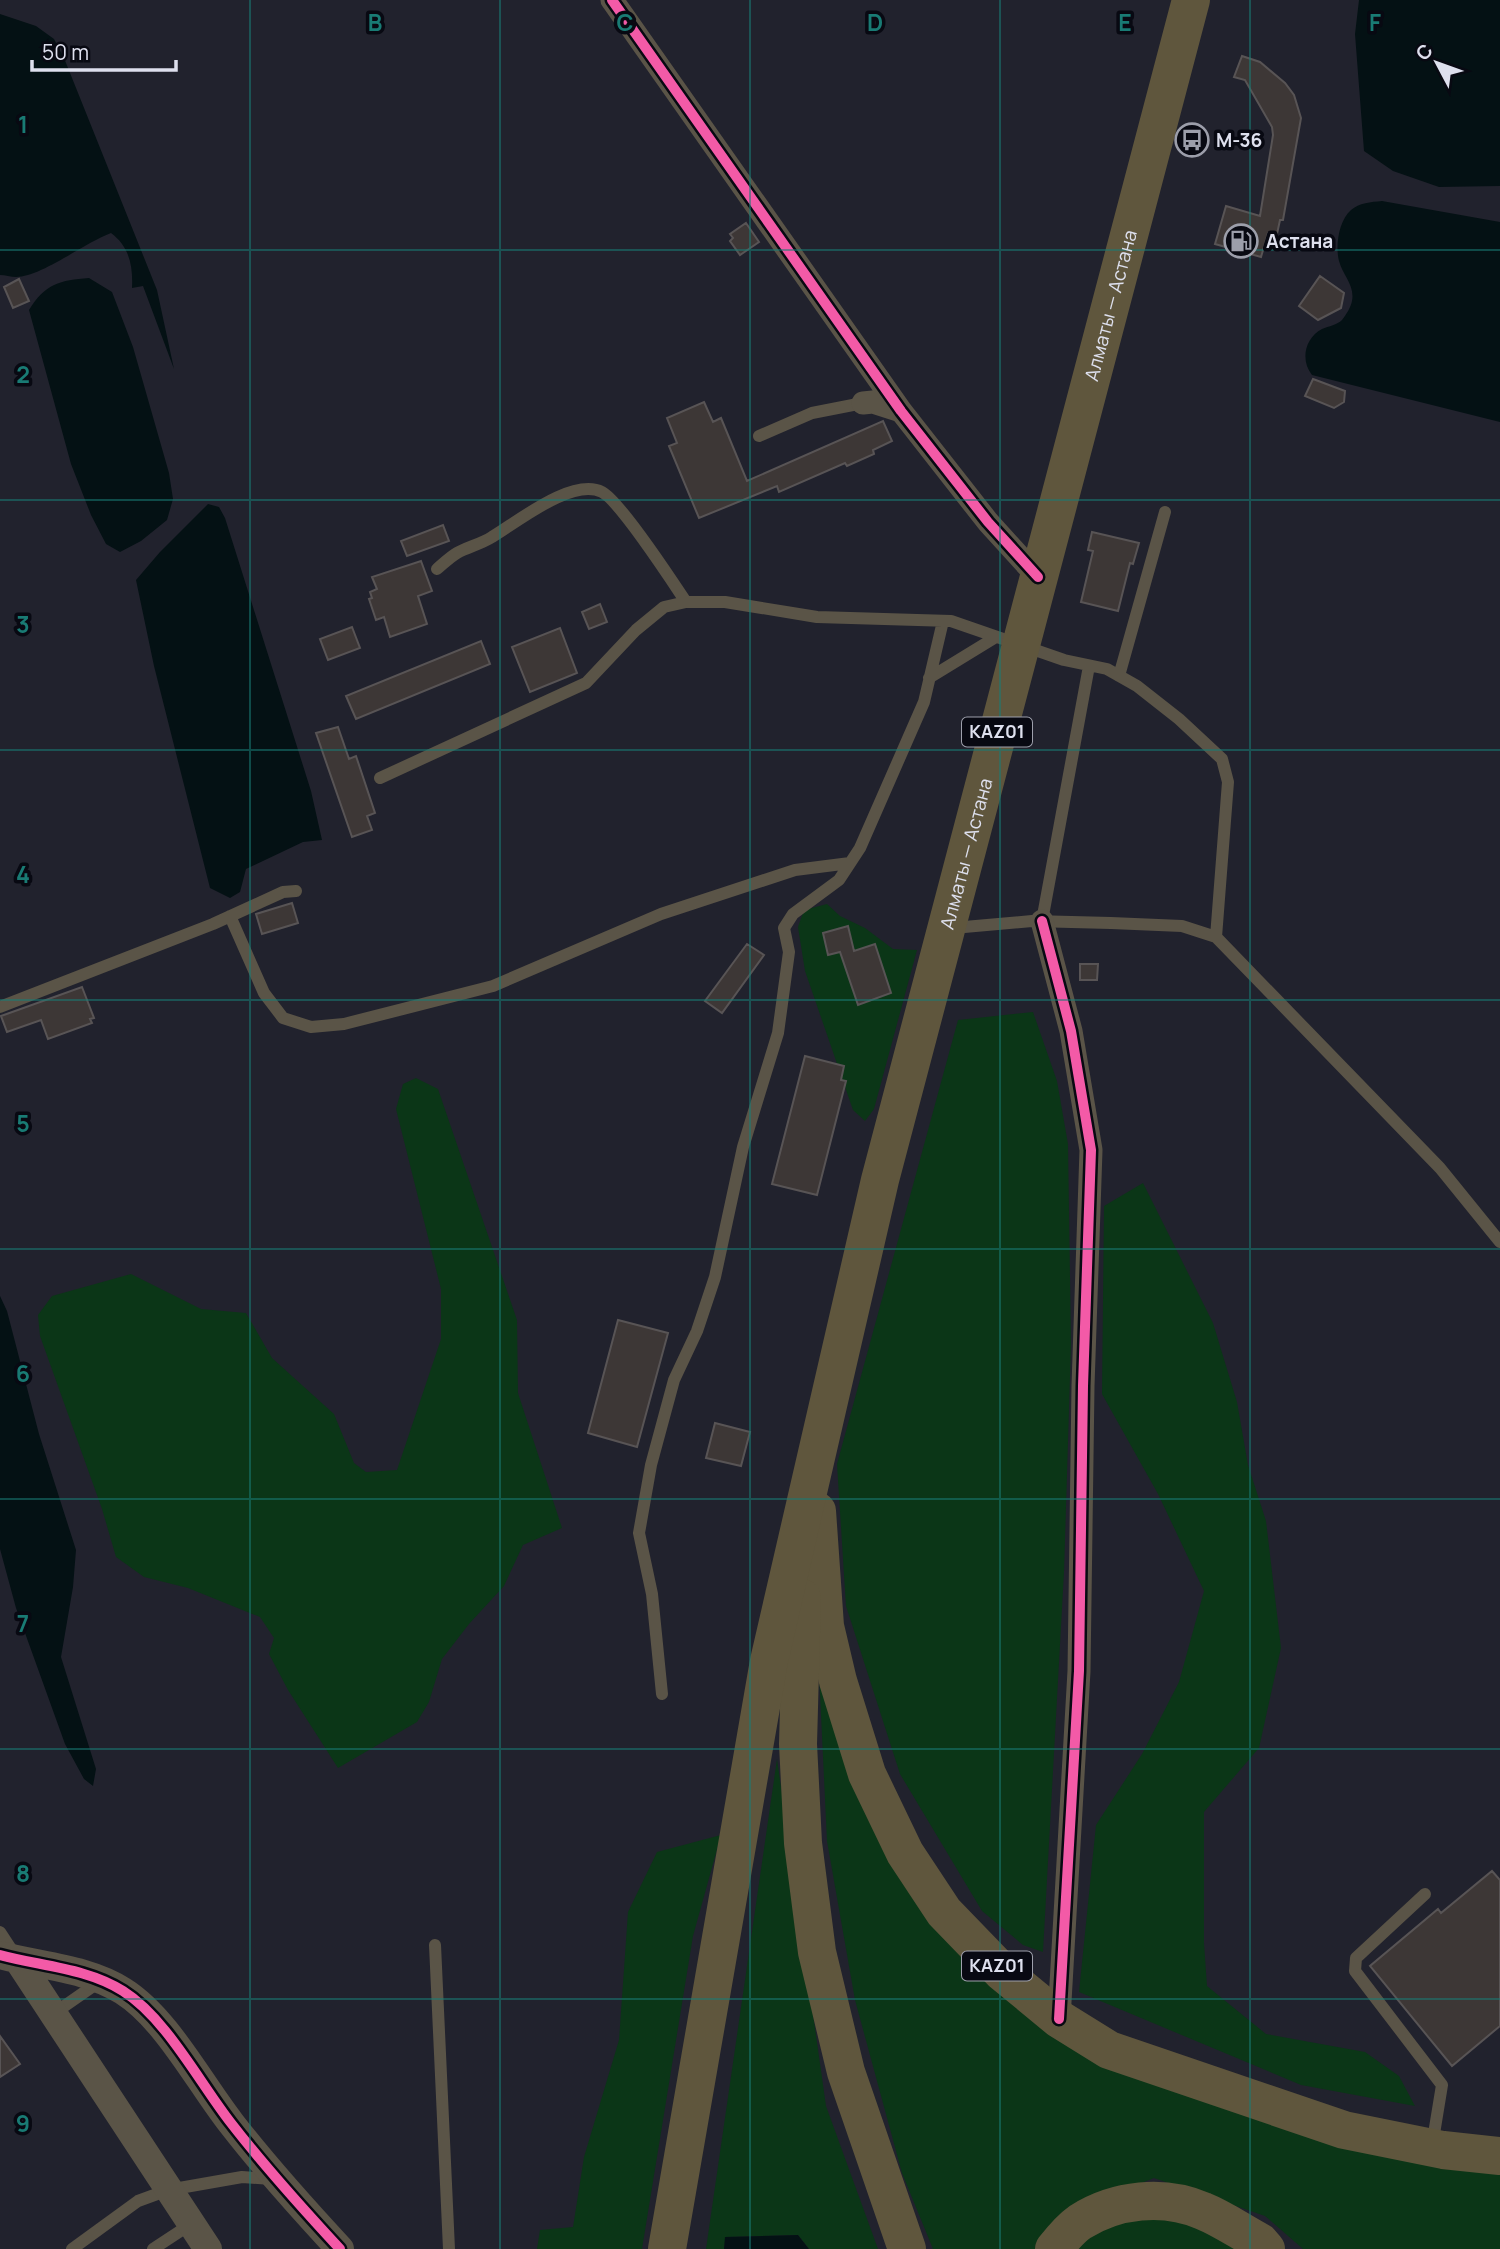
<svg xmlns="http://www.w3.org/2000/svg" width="1500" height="2249" font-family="Manrope,sans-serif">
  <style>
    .green { fill: #0b3617 }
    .water { fill: #041114 }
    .building { fill: #3d3736; stroke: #585455; stroke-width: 2 }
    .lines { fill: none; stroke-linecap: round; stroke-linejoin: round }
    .service { stroke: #5a5447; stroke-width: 12 }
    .minor { stroke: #5a5447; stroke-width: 23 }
    .tertiary { stroke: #5a5447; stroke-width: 28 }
    .trunk { stroke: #5f563d; stroke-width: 38 }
    .cycleway-casing { stroke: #080912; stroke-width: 15 }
    .cycleway { stroke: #f35aa7; stroke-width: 10 }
    .grid { fill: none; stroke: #197b74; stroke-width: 2; stroke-opacity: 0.55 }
    .labels { text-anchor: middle; stroke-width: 7; stroke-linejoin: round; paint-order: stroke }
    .shield { fill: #080912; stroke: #9ea0ac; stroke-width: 2 }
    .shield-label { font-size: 18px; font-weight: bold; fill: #dee0ee }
    .poi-label { font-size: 19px; font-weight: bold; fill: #dee0ee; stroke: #080912; text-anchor: start }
    .street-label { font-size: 19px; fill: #dee0ee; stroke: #080912 }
    .grid-label { font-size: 23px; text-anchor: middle; font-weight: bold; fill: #197b74; stroke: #080912; stroke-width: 7; stroke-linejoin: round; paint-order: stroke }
  </style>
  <rect width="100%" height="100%" fill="#21222d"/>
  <path class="green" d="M827 904 840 916 865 928 893 949 917 950 874 1109 865 1121 853 1110 805 971 798 927 804 910Z
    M1033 1012 1057 1081 1068 1144 1071 1344 1064 1572 1043 1952 1023 1945 982 1911 900 1774 846 1606 837 1464 958 1020Z
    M416 1078 438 1089 517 1320 518 1393 562 1528 523 1545 504 1586 469 1624 442 1659 429 1702 417 1722 338 1768 288 1690 269 1654 274 1638 260 1617 188 1588 144 1577 116 1557 102 1509 40 1336 38 1315 52 1296 131 1274 201 1309 246 1313 272 1358 334 1414 354 1463 366 1472 397 1470 441 1339V1289L396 1109 403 1084Z
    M1143 1183 1213 1323 1237 1402 1248 1465 1266 1521 1281 1648 1259 1748 1204 1812V1943L1207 1986 1266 2034 1365 2052 1399 2076 1415 2106 1301 2085 1079 1992 1096 1825 1142 1754 1179 1682 1204 1591 1158 1494 1102 1394 1104 1206Z
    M817 1631 883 1846 1047 2024 1500 2167V2249H1303L1265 2216 1154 2178 1069 2212 1045 2249H933L902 2173 855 2000 827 1841Z
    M777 1759 826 2106 878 2249H809L798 2235 726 2237 724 2249H706Z
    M721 1835 693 1936 642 2249H537L540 2230 573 2227 584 2157 619 2040 628 1912 657 1852Z
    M1112 2217 1196 2220 1250 2249H1077Z"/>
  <path class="water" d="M1359 0H1500V186L1439 187 1393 171 1364 151 1355 34Z
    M0 14 36 26 54 39 64 58 157 290 174 369 143 286 132 288C133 267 130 247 111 233 84 243 41 277 16 277 11 277 5 275 0 275Z
    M1382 201 1500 222V422L1312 375C1300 360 1305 338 1322 329 1329 326 1337 325 1342 320 1346 315 1351 307 1352 301 1355 285 1343 276 1339 261 1335 246 1339 220 1351 210 1359 203 1371 202 1382 201Z
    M89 278 112 292 133 347 169 473 173 499 167 520 141 541 120 552 106 544 91 515 71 464 29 310C45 284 60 280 89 278Z
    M208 504 219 507 225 518 311 791 322 840 303 842 246 869 240 892 230 898 210 888 154 666 136 580 160 552Z
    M0 1296 7 1311 39 1434 76 1550 73 1587 61 1657 96 1769 93 1786 84 1779 65 1744 16 1608 0 1549Z
    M798 2235 809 2249H724L725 2237Z"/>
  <path class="building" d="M1242 56 1260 62 1285 83 1294 95 1301 118 1283 220H1280L1277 234 1268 233 1261 257 1215 244 1226 206 1260 216 1273 135 1272 127 1245 80 1234 77Z
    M746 223 759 242 740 255 730 241 733 238 730 234Z
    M1320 276 1344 293 1341 308 1318 320 1299 306Z
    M19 279 29 301 13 308 4 287Z
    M1313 379 1345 391 1344 402 1334 408 1305 396Z
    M704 402 713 422 721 418 747 481 883 421 892 441 873 450 874 454 847 466 845 463 779 492 777 486 699 518 669 446 677 443 667 418Z
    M443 525 449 541 407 556 401 541Z
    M1092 532 1139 543 1133 564 1130 563 1118 611 1081 602 1093 551 1088 550Z
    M421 561 432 591 418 596 427 624 390 637 384 617 376 620 369 599 372 598 370 592 377 589 372 577Z
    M600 604 607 622 589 629 582 612Z
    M352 627 360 648 328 660 320 639Z
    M560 628 577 673 530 692 512 647Z
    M481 641 490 664 356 719 346 696Z
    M338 727 349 759 356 756 375 813 367 816 372 830 352 837 316 733Z
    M292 903 298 923 262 934 256 914Z
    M848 926 854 951 875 944 891 993 858 1005 840 952 828 955 823 933Z
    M747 944 764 955 722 1013 705 1001Z
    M1080 964H1098L1097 980H1080Z
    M82 987 94 1018 90 1019 92 1023 48 1039 41 1020 7 1032 1 1016Z
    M805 1056 844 1066 841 1080 846 1081 817 1195 772 1184Z
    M618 1320 668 1333 637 1447 588 1433Z
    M715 1423 750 1432 741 1466 706 1458Z
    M1492 1871 1500 1880V2026L1452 2066 1370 1966 1438 1909 1441 1913Z
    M0 2036 20 2064 0 2077Z"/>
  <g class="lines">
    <path class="service" d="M759 436 812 413 863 403
      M437 569C443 564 450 557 457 553 468 547 481 544 492 537 516 523 572 477 602 492 620 501 672 581 686 602
      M1119 676 1165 512
      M929 678 996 637
      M380 778 586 683 636 630 664 607 686 602H725L817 617 951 621 1064 660 1107 669 1137 686 1179 719 1222 759 1228 782 1216 937
      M230 916 264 993 283 1018 311 1027 344 1024 493 986 661 914 795 870 850 863
      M1042 921 1089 666
      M953 928 1032 921 1111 923 1182 926 1216 937 1440 1168 1500 1242
      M0 1007 213 924 283 892 296 891
      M662 1694 652 1594 639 1533 651 1465 674 1380 697 1331 715 1277 743 1147 778 1033 789 952 784 928 793 914 839 880 860 848 924 702 943 621
      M1425 1894 1356 1958 1355 1971 1442 2085 1432 2146
      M0 1932 15 1955
      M435 1945 449 2249
      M53 2014 99 1982
      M72 2249 138 2201 168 2190 242 2177 272 2179
      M153 2249 191 2224"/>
    <path class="minor" d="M612 0 901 411 988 522 1038 577
      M863 403 873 402 901 411
      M1042 921 1071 1031 1091 1150 1083 1386 1079 1671 1059 2019"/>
    <path class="tertiary" d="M0 1955C40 1966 87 1968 123 1991 166 2018 199 2082 231 2123 265 2167 302 2208 340 2249
      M18 1960 208 2249"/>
    <g class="trunk">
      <path d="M817 1511 825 1626 838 1681 867 1774 905 1853 944 1912 1002 1972 1059 2019 1109 2050 1344 2130 1443 2150 1500 2156"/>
      <path d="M802 1598 798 1744 803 1843 817 1952 846 2072 907 2249"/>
      <path id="s1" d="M667 2249 769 1661 880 1180 1191 0"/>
      <path d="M1054 2249C1061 2240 1070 2229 1080 2222 1116 2199 1164 2194 1203 2211 1223 2219 1241 2232 1260 2242L1266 2249"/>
    </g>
    <defs>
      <path id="cycleway" d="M612 0 901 411 988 522 1038 577
        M1042 921 1071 1031 1091 1150 1083 1386 1079 1671 1059 2019
        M0 1955C40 1966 87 1968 123 1991 166 2018 199 2082 231 2123 265 2167 302 2208 340 2249"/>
    </defs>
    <use href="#cycleway" class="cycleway-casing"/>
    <use href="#cycleway" class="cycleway"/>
  </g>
  <path class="grid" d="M250 0V2249M500 0V2249M750 0V2249M1000 0V2249M1250 0V2249M0 250H1500M0 500H1500M0 750H1500M0 1000H1500M0 1249H1500M0 1499H1500M0 1749H1500M0 1999H1500"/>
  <defs>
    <symbol id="bus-ring" viewBox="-11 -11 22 22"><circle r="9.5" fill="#080912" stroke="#9c9eaa" stroke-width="1.5"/><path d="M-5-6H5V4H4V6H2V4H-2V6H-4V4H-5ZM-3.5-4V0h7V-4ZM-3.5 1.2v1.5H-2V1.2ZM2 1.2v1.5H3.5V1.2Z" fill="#9c9eaa"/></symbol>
    <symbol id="fuel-ring" viewBox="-11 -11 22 22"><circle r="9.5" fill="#080912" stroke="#9c9eaa" stroke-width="1.5"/><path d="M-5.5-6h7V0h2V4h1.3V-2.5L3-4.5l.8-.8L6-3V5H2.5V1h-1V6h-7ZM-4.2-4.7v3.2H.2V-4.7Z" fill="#9c9eaa"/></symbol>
  </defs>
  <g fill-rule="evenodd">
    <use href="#bus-ring" x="1173" y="121" width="38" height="38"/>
    <use href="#fuel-ring" x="1222" y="222" width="38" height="38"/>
  </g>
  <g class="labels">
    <g class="shield">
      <rect x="962" y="717.5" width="70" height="29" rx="5"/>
      <rect x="962" y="1951.5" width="70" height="29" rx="5"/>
    </g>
    <g class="shield-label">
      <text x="997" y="738">KАZ01</text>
      <text x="997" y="1972">KАZ01</text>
    </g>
    <g class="poi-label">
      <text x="1216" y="147">М-36</text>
      <text x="1266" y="248">Астана</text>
    </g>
    <g class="street-label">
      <text dy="7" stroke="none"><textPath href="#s1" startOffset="1995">Алматы — Астана</textPath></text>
      <text dy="7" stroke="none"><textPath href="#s1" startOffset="1428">Алматы — Астана</textPath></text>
    </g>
  </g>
  <g class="grid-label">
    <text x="375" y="31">B</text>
    <text x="625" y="31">C</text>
    <text x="875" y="31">D</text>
    <text x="1125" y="31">E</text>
    <text x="1375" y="31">F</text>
    <text x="23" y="133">1</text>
    <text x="23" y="383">2</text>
    <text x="23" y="633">3</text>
    <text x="23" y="883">4</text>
    <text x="23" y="1132">5</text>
    <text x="23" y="1382">6</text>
    <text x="23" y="1632">7</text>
    <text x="23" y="1882">8</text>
    <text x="23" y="2132">9</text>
  </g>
  <g transform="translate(1437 63) rotate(311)" stroke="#080912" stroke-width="5" paint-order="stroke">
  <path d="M0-5L12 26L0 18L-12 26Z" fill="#dee0ee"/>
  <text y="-10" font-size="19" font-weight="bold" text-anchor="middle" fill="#dee0ee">С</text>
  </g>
  <path d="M32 60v10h144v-10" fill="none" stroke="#dee0ee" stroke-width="3.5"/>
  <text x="42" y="60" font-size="21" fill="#dee0ee" stroke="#080912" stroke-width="5" paint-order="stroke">50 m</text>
</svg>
